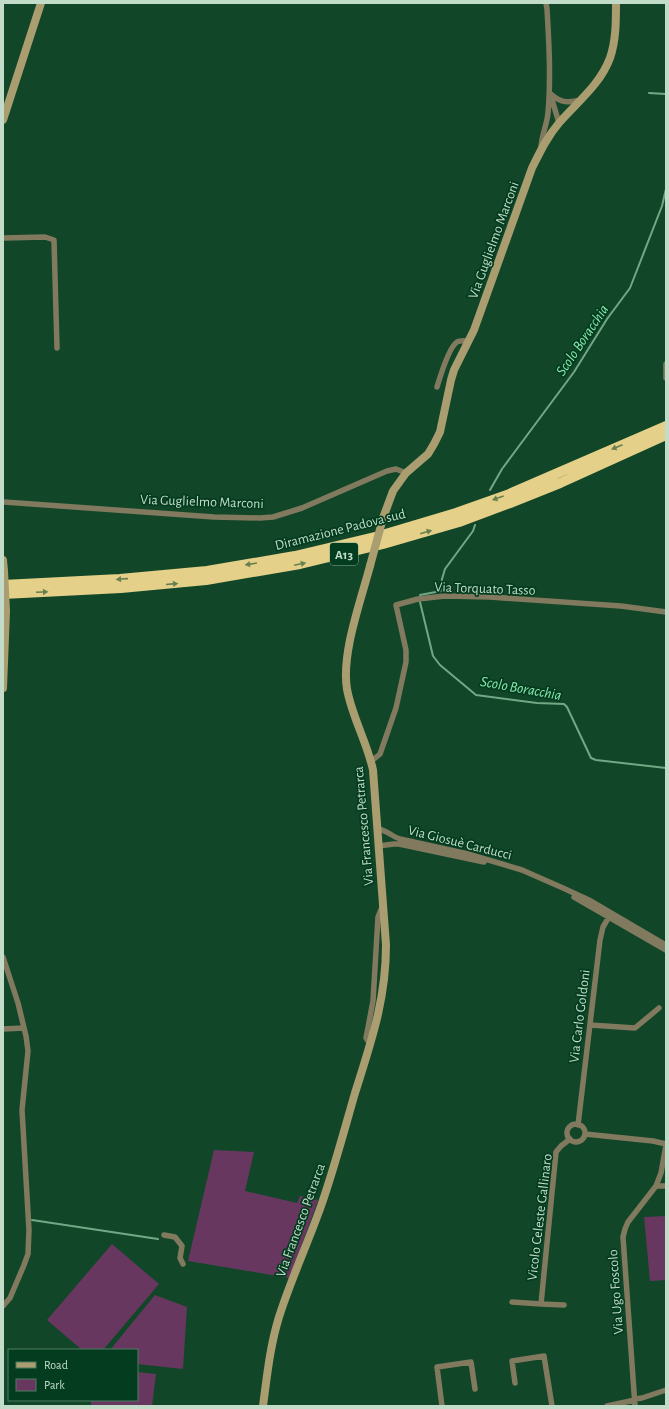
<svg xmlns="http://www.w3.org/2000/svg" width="669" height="1409" font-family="'Alegreya Sans',sans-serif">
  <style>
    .green { fill: #68375f }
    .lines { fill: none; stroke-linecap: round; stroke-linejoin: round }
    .stream { stroke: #72a885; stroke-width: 2 }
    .street { stroke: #827a5e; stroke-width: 5.5 }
    .secondary { stroke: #aa9d70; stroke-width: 8 }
    .highway { stroke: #e4d088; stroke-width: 10 }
    .secondary-bridge { stroke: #aa9d70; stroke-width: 8 }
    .oneway { fill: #687f4e }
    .labels { text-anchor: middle; stroke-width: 3.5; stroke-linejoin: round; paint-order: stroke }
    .shield { fill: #033c1f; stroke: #89ac96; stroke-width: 1 }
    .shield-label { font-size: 13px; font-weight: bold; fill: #c2dcc9 }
    .street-label { font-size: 14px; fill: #c2dcc9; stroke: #033c1f }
    .water-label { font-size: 15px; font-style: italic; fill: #8ae8ac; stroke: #033c1f }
  </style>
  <rect width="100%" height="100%" fill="#124629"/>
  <path class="green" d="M214 1150 254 1152 245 1191 297 1203 300 1196 318 1200 290 1278 188 1261Z
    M666 1216V1280L650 1281 644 1217Z
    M112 1244 159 1284 103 1350H82L47 1320Z
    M155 1295 187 1307 183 1369 137 1364V1350H110Z
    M137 1372 156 1374 152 1406H91V1400H137Z"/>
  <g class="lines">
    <path class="stream" d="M649 93 666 94
      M490 490 502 469 574 372 607 319 630 288 662 206 666 189
      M420 595 441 591 442 579 445 569 473 531 475 525
      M420 602 433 656 440 665 476 695 537 703 564 704 567 707 591 758 596 760 666 768
      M32 1220 158 1239"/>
    <path class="street" d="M550 93 559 123
      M552 95C561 103 569 103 581 100
      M541 149C541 136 547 125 548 113 551 78 549 43 547 9L546 3
      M3 238 45 237 54 240 57 348
      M666 364V378
      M437 387C440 377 449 347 457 342 460 340 465 341 469 341
      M4 502 214 517 260 518 273 517 302 508 387 471 396 469 406 473
      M371 760 374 759 380 754 396 708 406 662V650L396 605 418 599 445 596 490 597 621 606 666 612
      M377 829C386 829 392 837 400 839L468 854 522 870 563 888 591 901 666 945
      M378 846 394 844H399L484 862
      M574 897 666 950
      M3 957 18 1003 26 1036 28 1051 22 1110 29 1230 28 1254 24 1265 10 1298 3 1306
      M590 1025 635 1028 659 1008
      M3 1029 24 1028
      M370 1044 366 1038 373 1001 378 917 382 907
      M567 1133a9 9 0 1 1 18 0a9 9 0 1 1-18 0Z
      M578 1125 600 940 603 927 610 915
      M585 1134 653 1141 666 1144
      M656 1186H666
      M164 1235 175 1237 182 1246 180 1258 183 1264
      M512 1302 541 1304
      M564 1305 541 1304 556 1152 561 1146 570 1139
      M515 1383 512 1361 544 1356 552 1406
      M635 1399 642 1398 666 1390
      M442 1406 437 1367 471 1362 475 1389
      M607 1406 635 1400
      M635 1406 623 1237 625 1229 628 1222 656 1186 661 1173 666 1145"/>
    <path class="secondary" d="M3 120 41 3
      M383 518 393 491 406 473 428 454 434 444 440 432 451 380 454 370 474 330 532 168C540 152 547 137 559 123 577 102 600 85 610 58 616 41 616 21 616 3
      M3 560 4 571
      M3 688 6 611
      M263 1406C267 1376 270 1346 279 1317 291 1279 308 1243 321 1206 334 1169 344 1131 355 1093 371 1042 386 1000 386 945L373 770C367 742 352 717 347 689 341 654 361 600 370 566"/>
    <path class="highway" d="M3 585 120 579 207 571 295 556 379 536 456 513 507 495 666 426
      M3 594 121 588 206 580 300 564 383 544 459 522 510 503 560 483 666 435"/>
    <path class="secondary-bridge" d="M370 566 383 518
      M4 571 6 611"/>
  </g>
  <defs><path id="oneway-solid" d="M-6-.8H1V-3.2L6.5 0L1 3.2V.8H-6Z"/></defs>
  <g class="oneway">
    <use href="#oneway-solid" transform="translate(617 447) rotate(157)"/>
    <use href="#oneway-solid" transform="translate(498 498) rotate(160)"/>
    <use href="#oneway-solid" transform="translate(426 532) rotate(-16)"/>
    <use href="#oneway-solid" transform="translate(251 564) rotate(171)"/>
    <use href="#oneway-solid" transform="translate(300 564) rotate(-12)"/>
    <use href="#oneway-solid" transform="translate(122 579) rotate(176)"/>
    <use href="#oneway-solid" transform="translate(172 584) rotate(-5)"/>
    <use href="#oneway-solid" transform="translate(42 592) rotate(-3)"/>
  </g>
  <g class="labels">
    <rect class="shield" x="330" y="543" width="28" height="22" rx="3"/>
    <g class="shield-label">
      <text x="344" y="559">A13</text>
    </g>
    <g class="street-label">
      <text transform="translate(493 240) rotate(-70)" y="5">Via Guglielmo Marconi</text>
      <text transform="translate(202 501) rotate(2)" y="5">Via Guglielmo Marconi</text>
      <text transform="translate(340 529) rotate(-14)" y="5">Diramazione Padova sud</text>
      <text transform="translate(485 588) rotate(2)" y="5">Via Torquato Tasso</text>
      <text transform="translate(363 826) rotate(-95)" y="5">Via Francesco Petrarca</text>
      <text transform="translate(460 842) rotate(14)" y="5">Via Giosuè Carducci</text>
      <text transform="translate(579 1016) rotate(-83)" y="5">Via Carlo Goldoni</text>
      <text transform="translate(539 1217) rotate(-83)" y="5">Vicolo Celeste Gallinaro</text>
      <text transform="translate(300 1220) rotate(-70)" y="5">Via Francesco Petrarca</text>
      <text transform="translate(615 1292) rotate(-94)" y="5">Via Ugo Foscolo</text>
    </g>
    <g class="water-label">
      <text transform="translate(582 340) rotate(-56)" y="5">Scolo Boracchia</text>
      <text transform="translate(521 688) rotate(10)" y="5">Scolo Boracchia</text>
    </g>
  </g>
  <rect width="669" height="1409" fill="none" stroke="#c2dcc9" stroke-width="8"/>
  <rect x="8" y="1349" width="130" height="52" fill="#033c1f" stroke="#4f7c63"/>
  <rect x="16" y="1362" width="20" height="6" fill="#aa9d70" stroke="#4f7c63"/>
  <text x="44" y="1369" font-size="12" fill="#c2dcc9">Road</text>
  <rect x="16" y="1379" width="20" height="12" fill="#68375f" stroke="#4f7c63"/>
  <text x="44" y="1389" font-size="12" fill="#c2dcc9">Park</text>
</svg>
